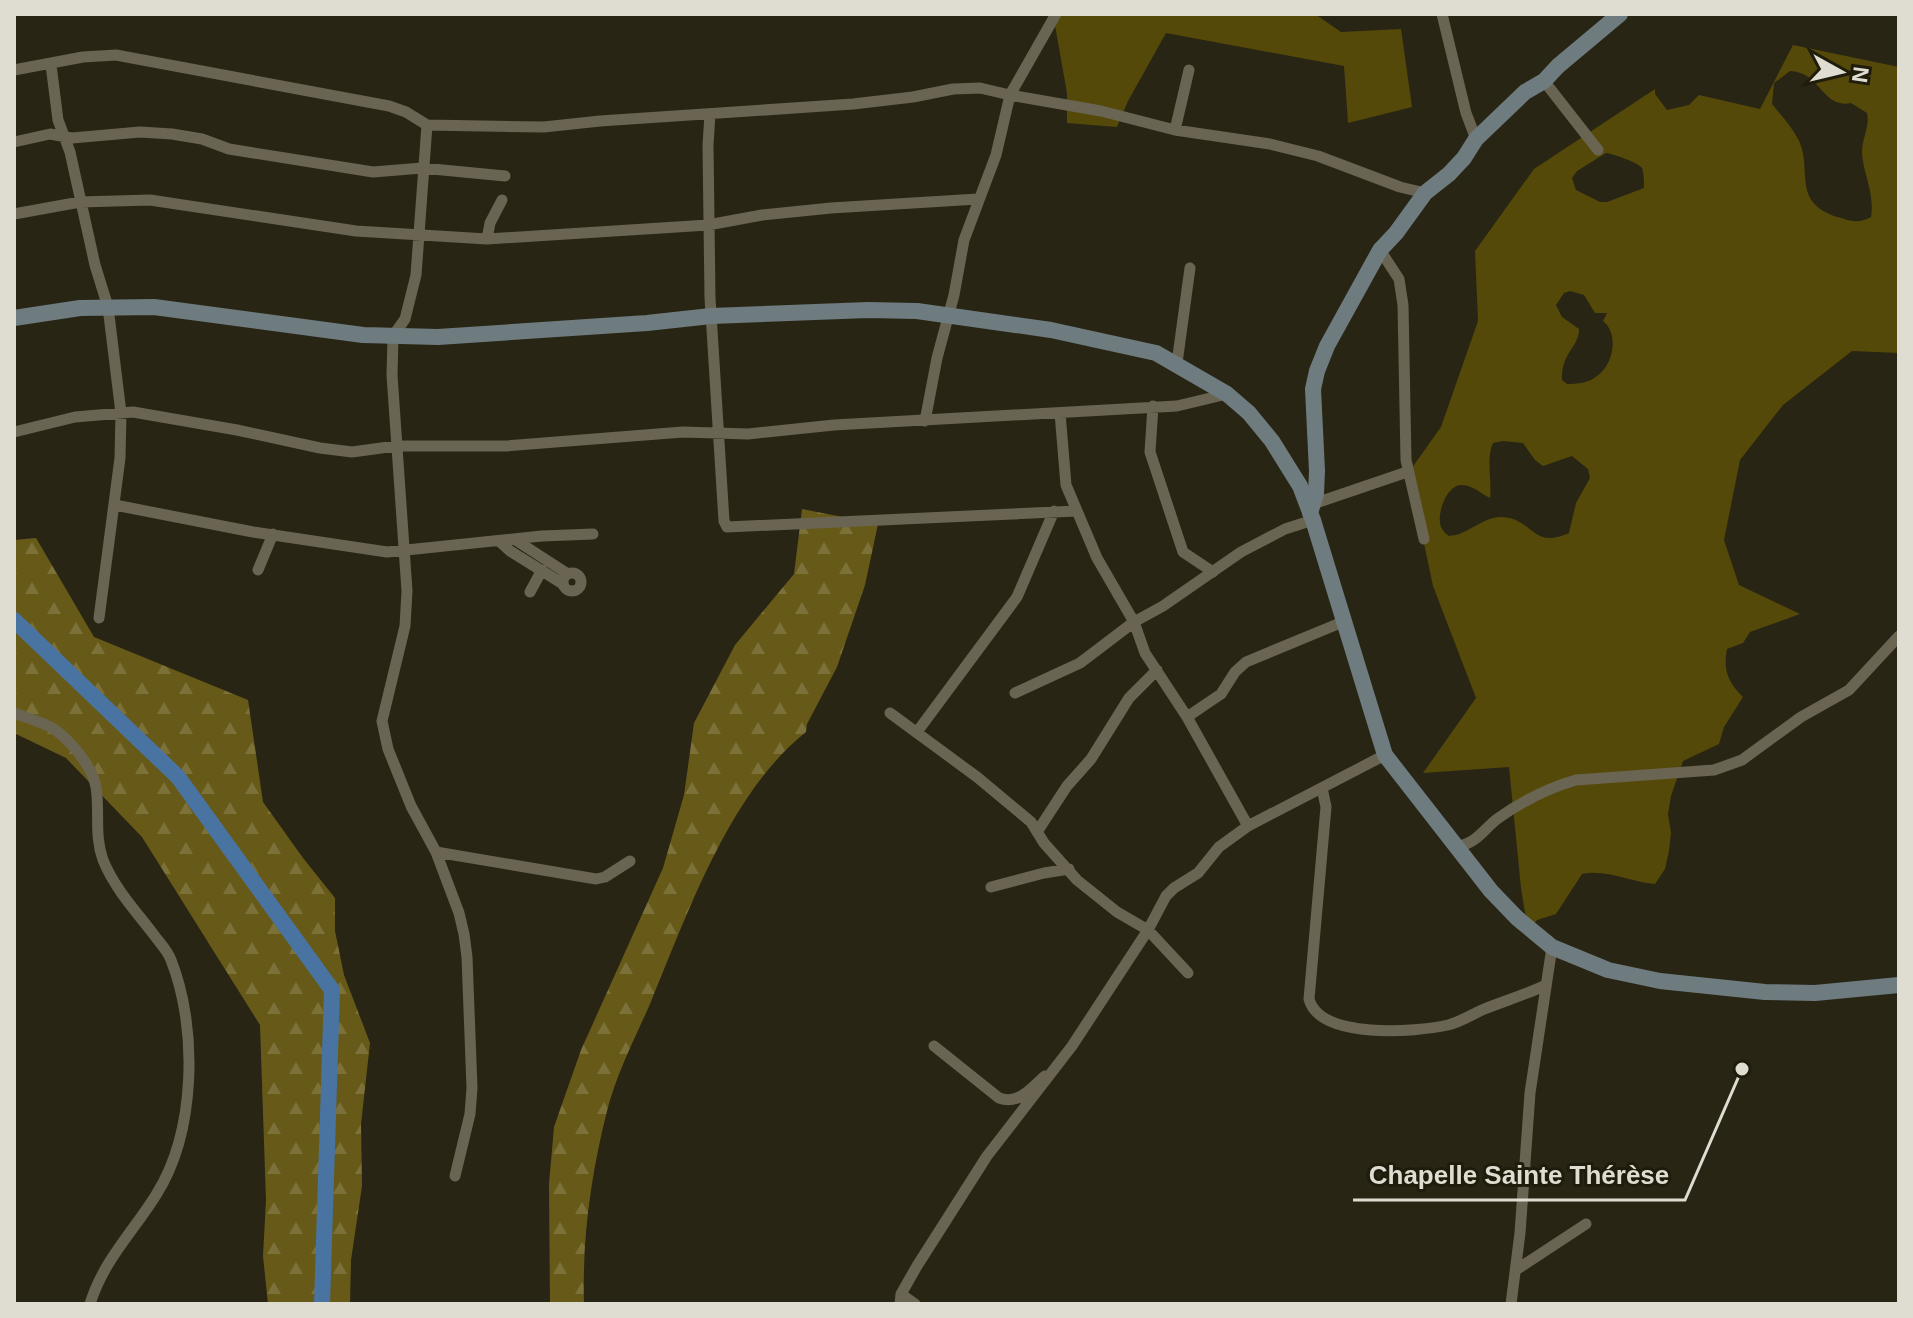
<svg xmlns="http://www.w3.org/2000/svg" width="1913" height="1318" font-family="Arial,sans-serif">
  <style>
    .green { fill: #544908; fill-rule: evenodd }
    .forest { fill: url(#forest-firs) }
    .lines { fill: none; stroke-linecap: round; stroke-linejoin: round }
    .river { stroke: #4974a1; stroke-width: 16 }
    .street { stroke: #696552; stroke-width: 11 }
    .secondary { stroke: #6e7c80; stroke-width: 16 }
    .leader { fill: none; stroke: #dfddd2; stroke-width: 3 }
    .callout-dot { fill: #dfddd2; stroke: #1f1c0b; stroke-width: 3 }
    .callout-label { font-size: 26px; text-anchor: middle; font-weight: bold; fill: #dfddd2; stroke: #1f1c0b; stroke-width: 6; stroke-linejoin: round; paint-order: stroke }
  </style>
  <defs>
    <pattern id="forest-firs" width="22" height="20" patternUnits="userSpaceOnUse" patternTransform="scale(2)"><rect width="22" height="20" fill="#675a18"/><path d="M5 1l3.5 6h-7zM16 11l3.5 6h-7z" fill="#7c7139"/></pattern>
  </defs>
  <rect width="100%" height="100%" fill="#292514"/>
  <path class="green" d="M1053 14H1315L1341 32 1401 29 1412 107 1348 123 1344 66 1166 33 1128 101 1117 127 1067 123V93Z
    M1793 45 1899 67V353L1852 351 1783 405 1740 460 1724 540 1739 585 1800 614 1750 632 1743 643 1727 649C1723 671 1728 682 1743 697L1724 727 1719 744 1683 761 1671 796 1668 814 1671 833 1669 851 1665 869 1655 884C1629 882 1607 869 1582 874L1556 914 1537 920 1528 931 1521 888 1509 767 1423 773 1476 698 1433 586 1409 472 1441 427 1478 321 1475 251 1534 169 1655 89V94L1667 110 1689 105 1699 95 1760 109ZM1790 71C1821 72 1822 109 1851 103L1867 113C1870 127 1862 138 1862 152 1863 174 1875 194 1871 217 1860 223 1853 222 1841 218 1789 204 1814 169 1798 139 1791 126 1781 115 1772 104L1774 83ZM1606 153C1611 153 1639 163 1642 168 1644 173 1644 183 1644 188L1607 202H1600L1576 190 1572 178 1577 171ZM1570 291 1584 295 1595 313H1607L1603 321C1619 334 1614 364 1597 376 1589 383 1577 384 1567 384L1562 380C1561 352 1579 348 1579 329L1562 317 1556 305 1564 293ZM1503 441 1523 443 1535 460 1543 466 1572 456 1588 469 1590 478 1576 503 1569 533C1531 550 1534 518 1501 517 1482 517 1468 535 1449 536 1445 533 1443 531 1441 527 1436 514 1447 485 1461 485 1471 484 1482 494 1490 498 1492 481 1486 457 1493 443Z"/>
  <path class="forest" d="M802 509 878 524 865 585 837 667 807 724 806 732C729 793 687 915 650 1004 635 1038 616 1075 607 1111 591 1174 582 1239 584 1304H550L549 1184 554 1127 581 1050 663 868 684 795 694 723 735 645 794 574Z
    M36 538 94 637 248 700 263 802 303 858 335 898V931L344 975 370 1043 361 1124 362 1186 351 1260 350 1304H268L263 1256 266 1200 260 1025 142 837 66 758 14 733V540Z"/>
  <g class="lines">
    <path class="river" d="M14 620 178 777 332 990 322 1304"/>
    <path class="street" d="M1056 14 1010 95 1101 111 1175 130 1270 144 1318 156 1400 187 1425 193
      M1442 14 1466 113 1476 139
      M51 65 58 120 70 152 95 265 108 307 121 413 120 458 99 618
      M14 70 83 57 116 55 389 106 406 112 427 125
      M1544 81 1598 150
      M710 114 708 145 710 298 724 521 727 527 1077 511
      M1175 130 1189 70
      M14 142 50 134 72 138 140 132 172 134 202 139 229 149 373 172 422 168 505 176
      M14 214 80 202 150 200 356 231 487 239 708 225 762 215 831 208 978 199
      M487 239 490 223 502 200
      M1380 250 1399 279 1403 305 1406 460 1424 539
      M1177 363 1190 268
      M1153 406 1150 452 1183 552 1213 572
      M1060 413 1066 485 1097 558 1134 622 1145 653 1187 717 1248 826
      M14 432 75 417 133 412 237 430 320 448 352 452 396 446H506L683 432 748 434 834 425 1177 406 1227 394
      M1313 504 1407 472
      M115 505 253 532 387 552 542 536 593 534
      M514 539 568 574
      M499 541 510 551 563 584
      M258 570 273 534
      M563 582a9 9 0 1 1 18 0a9 9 0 1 1-18 0Z
      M530 592 542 570
      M1015 693 1080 663 1134 622 1163 606 1241 552 1285 529 1313 520
      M14 713C27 718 43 722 54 729 71 741 92 766 96 787 100 812 94 835 103 860 115 889 135 910 154 935 160 943 168 951 171 960 198 1028 196 1132 156 1195 133 1232 103 1261 90 1304
      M890 713 977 777 1031 822 1044 843 1077 880 1117 912 1148 930 1188 973
      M1187 717 1221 694 1235 672 1246 662 1345 621
      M917 732 1017 597 1054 511
      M1322 788 1326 807 1309 999C1320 1040 1416 1032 1448 1025 1460 1022 1471 1015 1482 1010 1504 1001 1525 995 1546 985
      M1037 832 1067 786 1091 759 1129 698 1157 670
      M1457 847C1479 841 1481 832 1497 819 1521 802 1548 788 1576 780L1714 770 1742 760 1801 717 1849 690 1899 636
      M436 852 596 879 605 877 630 861
      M991 887 1044 873 1069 869
      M934 1046 999 1098C1019 1105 1030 1089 1045 1076
      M455 1176 470 1114 472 1088 467 957 464 934 459 913 436 852 411 806 388 749 382 721 405 626 407 591 392 375 393 336 405 319 416 275 427 125 544 127 600 121 853 104 913 97 953 89 980 88 1010 95 996 155 964 240 954 295 937 358 925 421
      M1516 1270 1586 1224
      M901 1294 915 1304
      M900 1304 901 1294 917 1266 987 1156 1072 1046 1148 930 1166 896 1174 888 1198 873 1219 847 1248 826 1385 755
      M1511 1304 1520 1233 1530 1093 1552 947"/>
    <path class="secondary" d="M14 318 80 308 154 307 363 335 438 337 647 323 711 316 868 310 917 311 1051 330 1156 353 1227 394 1249 413 1272 441 1300 486 1313 520 1385 755 1491 891 1517 918 1552 947 1608 970 1660 981 1765 992 1815 993 1899 985
      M1310 513 1316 494 1317 471 1313 389 1317 371 1327 346 1380 250 1396 233 1425 193 1449 174 1464 158 1476 139 1525 92 1544 81 1558 66 1620 14"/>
  </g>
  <path class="leader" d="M1742 1069L1685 1200H1353"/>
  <circle class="callout-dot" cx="1742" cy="1069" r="8"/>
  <g class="callout-label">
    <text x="1519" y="1184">Chapelle Sainte Thérèse</text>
  </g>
  <rect width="1913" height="1318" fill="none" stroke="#dfddd2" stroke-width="32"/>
  <g transform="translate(1841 72) rotate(98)" stroke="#1f1c0b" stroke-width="6" paint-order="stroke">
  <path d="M0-6L14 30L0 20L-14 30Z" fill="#dfddd2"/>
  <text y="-12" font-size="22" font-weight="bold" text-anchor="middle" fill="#dfddd2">N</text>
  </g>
</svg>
